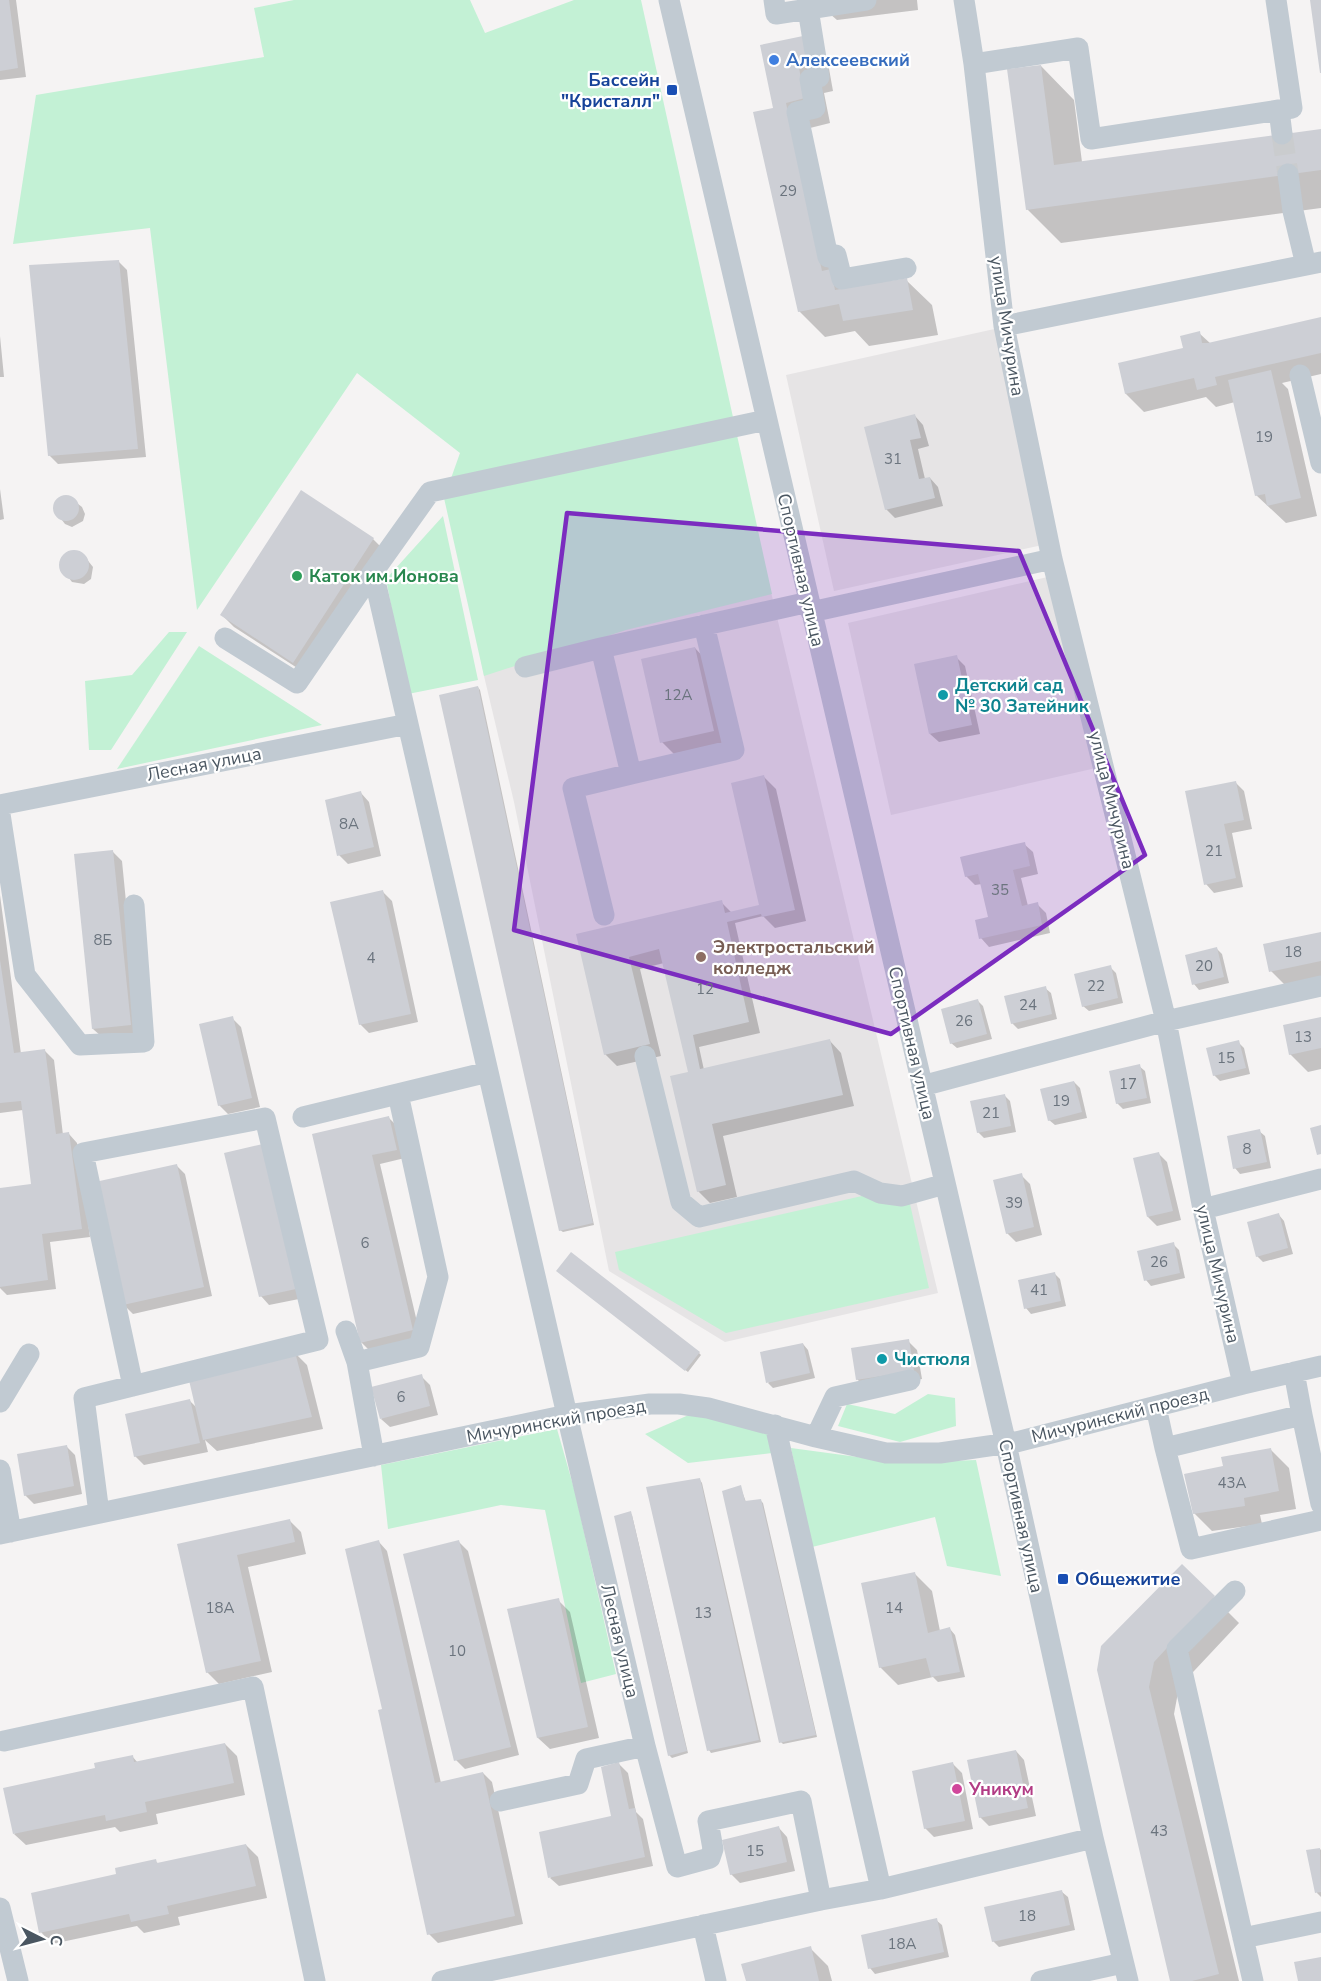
<svg xmlns="http://www.w3.org/2000/svg" width="1321" height="1981" font-family="'Nunito Sans',sans-serif">
  <style>
    .education { fill: #e6e4e5 }
    .green { fill: #c3f1d5 }
    .shadow { fill: #0003 }
    .building { fill: #cdcfd5 }
    .lines { fill: none; stroke-linecap: round; stroke-linejoin: round }
    .minor-tunnel { stroke: #caccce; stroke-width: 21; stroke-dasharray: 21 10; stroke-linecap: butt }
    .minor { stroke: #c1cad2; stroke-width: 21 }
    .marked { fill: #7b2cbf; fill-opacity: 0.2; stroke: #7b2cbf; stroke-width: 4.5; stroke-linejoin: round }
    .shop-dot { fill: #3f7fe0; stroke: #fff; stroke-width: 2 }
    .transit-dot { fill: #1a4fb4; stroke: #fff; stroke-width: 2 }
    .leisure-dot { fill: #2e9e5b; stroke: #fff; stroke-width: 2 }
    .culture-dot { fill: #0f9aa8; stroke: #fff; stroke-width: 2 }
    .education-dot { fill: #8d6e63; stroke: #fff; stroke-width: 2 }
    .hotel-dot { fill: #d1479c; stroke: #fff; stroke-width: 2 }
    .labels { text-anchor: middle; stroke-width: 4.5; stroke-linejoin: round; paint-order: stroke }
    .number-label { font-size: 15px; fill: #6b747e }
    .shop-label { font-size: 18px; font-weight: bold; fill: #366cbe; stroke: #fff; text-anchor: start }
    .transit-label { font-size: 18px; font-weight: bold; fill: #164399; stroke: #fff; text-anchor: end }
    .street-label { font-size: 18px; fill: #4a5661; stroke: #fff }
    .leisure-label { font-size: 18px; font-weight: bold; fill: #27864d; stroke: #fff; text-anchor: start }
    .culture-label { font-size: 18px; font-weight: bold; fill: #0d838f; stroke: #fff; text-anchor: start }
    .education-label { font-size: 18px; font-weight: bold; fill: #785e54; stroke: #fff; text-anchor: start }
    .hotel-label { font-size: 18px; font-weight: bold; fill: #b23c85; stroke: #fff; text-anchor: start }
  </style>
  <rect width="100%" height="100%" fill="#f5f3f3"/>
  <path class="education" d="M999 328 1047 544 834 591 786 375Z
    M736 445 938 1293 725 1342 609 1271 514 802 484 676 451 504Z
    M1052 576 1096 768 891 815 848 623Z"/>
  <path class="green" d="M294 0H470L485 33 574 0H641L772 594 626 630 484 676 444 498 460 453 357 373 197 610 150 228 13 244 36 95 264 57 254 8Z
    M443 516 478 680 408 694 386 579Z
    M169 632H187L111 750H89L85 681 132 675Z
    M199 646 322 725 117 769Z
    M862 1196 910 1204 929 1288 726 1333 619 1270 615 1252Z
    M928 1394 955 1398 956 1426 900 1442 838 1426 847 1404 895 1414Z
    M691 1414 768 1431 772 1453 688 1463 645 1434Z
    M557 1429 575 1492 616 1674 581 1683 545 1510 501 1505 388 1529 381 1465Z
    M791 1448 902 1463 976 1460 1001 1576 947 1566 935 1517 812 1547Z"/>
  <path class="shadow" d="M0 0H16L26 77 0 80Z
    M807 0H917L918 10 837 20 830 14Z
    M802 38 828 63 833 91 824 93 830 123 810 128 844 285 906 280 932 305 938 335 869 346 855 331 825 337 799 311 774 109Z
    M1041 66 1074 100 1082 162 1321 130V208L1061 243 1027 209Z
    M119 262 127 270 146 457 58 464 49 455Z
    M1321 319V374L1282 383 1288 389 1317 516 1286 523 1256 495 1235 402 1216 407 1206 397 1144 412 1126 394 1119 365 1185 349 1199 333 1211 344Z
    M0 336 4 377H0Z
    M915 416 923 425 929 446 918 449 925 479 930 478 938 487 943 506 895 518 886 509Z
    M0 489 4 519 0 520Z
    M69 497 82 507 85 514 83 521 72 527 65 524 55 511 58 500Z
    M373 539 385 551 305 673 234 627 222 615Z
    M77 552 85 557 93 567 91 579 84 584 72 582 61 568 62 559 68 553Z
    M695 648 706 660 725 742 674 754 662 742Z
    M956 657 965 666 980 734 939 742 930 734Z
    M478 687 480 690 594 1225 563 1232 560 1230Z
    M764 777 776 789 806 921 775 928 763 916 735 923 760 1033 699 1047 704 1070 830 1041 841 1053 854 1106 723 1136 737 1197 710 1203 698 1191 690 1073 664 963 640 969 661 1056 617 1066 605 1054 578 935 721 902 732 913 761 906Z
    M1235 782 1244 791 1252 829 1232 833 1243 887 1214 893 1206 884Z
    M361 793 369 802 381 856 348 864 339 855Z
    M1024 844 1033 852 1038 874 1021 878 1028 906 1037 904 1046 913 1050 933 989 947 981 938 990 918 982 884 975 885 966 876Z
    M113 852 122 861 139 1034 102 1037 93 1029Z
    M383 892 392 901 418 1022 369 1033 360 1024Z
    M0 895 21 1054 45 1051 54 1060 63 1135 69 1134 77 1143 90 1237 50 1242 56 1289 7 1295 0 1288V1189L33 1185 23 1110 0 1113Z
    M1321 933V982L1289 989 1271 971Z
    M1216 948 1222 954 1229 983 1199 990 1194 984Z
    M1110 967 1116 973 1123 1003 1089 1011 1083 1006Z
    M1045 988 1051 993 1057 1019 1018 1029 1012 1023Z
    M978 1001 983 1006 992 1039 957 1048 951 1043Z
    M232 1018 241 1027 260 1107 228 1114 219 1105Z
    M1321 1019V1069L1308 1072 1290 1054Z
    M1238 1042 1244 1048 1250 1074 1220 1081 1214 1075Z
    M1139 1066 1145 1071 1151 1103 1123 1109 1117 1103Z
    M1074 1082 1080 1088 1087 1118 1055 1125 1049 1120Z
    M1004 1095 1010 1101 1016 1132 984 1138 978 1132Z
    M389 1118 398 1127 405 1158 380 1164 421 1339 370 1351 361 1342 313 1135Z
    M1259 1131 1265 1136 1271 1168 1240 1174 1235 1168Z
    M1158 1153 1167 1162 1181 1220 1157 1226 1148 1217Z
    M226 1154 304 1298 269 1305 261 1296Z
    M176 1165 185 1174 212 1296 133 1314 124 1305Z
    M1021 1175 1030 1184 1042 1235 1016 1242 1007 1233Z
    M1279 1215 1284 1221 1293 1254 1263 1262 1257 1256Z
    M1173 1244 1179 1250 1185 1278 1151 1286 1146 1280Z
    M1054 1273 1060 1279 1066 1306 1031 1314 1026 1308Z
    M561 1274 699 1353 701 1355 688 1372Z
    M908 1341 917 1350 922 1379 866 1388 857 1379Z
    M803 1344 808 1350 815 1378 773 1388 768 1383Z
    M295 1353 307 1365 323 1429 217 1451 205 1440 208 1452 144 1465 135 1456 190 1401 197 1408Z
    M421 1376 430 1385 438 1415 390 1427 381 1419Z
    M66 1446 75 1455 82 1494 34 1504 25 1495Z
    M1271 1450 1289 1468 1296 1509 1260 1515 1262 1524 1212 1531 1194 1513 1225 1468Z
    M700 1480 702 1483 761 1742 711 1753 709 1750Z
    M740 1486 746 1502 760 1500 763 1503 817 1737 783 1744 781 1742Z
    M630 1513 632 1515 688 1753 672 1758 669 1755Z
    M289 1520 301 1532 306 1554 248 1567 272 1672 219 1684 207 1672 179 1545Z
    M379 1542 387 1551 441 1783 483 1773 492 1782 523 1924 438 1943 429 1934 384 1710Z
    M459 1542 468 1551 519 1755 465 1769 456 1760Z
    M1182 1566 1239 1623 1179 1687 1174 1714 1239 1981H1172L1102 1646Z
    M914 1573 932 1591 940 1631 950 1629 955 1635 965 1677 938 1682 933 1677 898 1685 880 1667Z
    M558 1600 570 1612 599 1738 550 1749 538 1738Z
    M225 1744 237 1756 245 1795 156 1814 158 1824 120 1832 115 1827 26 1845 14 1834 97 1769 132 1756 138 1763Z
    M1016 1751 1024 1760 1036 1816 989 1826 980 1817Z
    M619 1764 628 1773 636 1812 643 1819 653 1866 559 1886 550 1878 613 1817Z
    M953 1764 962 1773 973 1829 934 1837 925 1828Z
    M779 1828 787 1837 795 1871 740 1883 731 1874Z
    M246 1845 258 1857 267 1898 178 1917 180 1925 144 1933 137 1926 52 1944 41 1932 118 1876 155 1861 159 1864Z
    M1320 1849 1321 1850V1897L1317 1893Z
    M1062 1892 1068 1897 1075 1930 999 1947 993 1941Z
    M936 1920 942 1925 949 1957 875 1974 870 1968Z
    M810 1948 828 1966 832 1981H747Z"/>
  <path class="building" d="M0 0H9L18 68 0 71Z
    M1310 0H1321V73H1320Z
    M803 36 808 66 799 68 805 98 786 103 822 271 831 269 835 290 907 278 913 310 843 321 839 304 798 312 753 112 773 108 760 45Z
    M1041 65 1054 165 1321 129V170L1026 210 1007 69Z
    M119 260 138 449 48 456 29 265Z
    M1321 317V353L1215 377 1217 385 1197 390 1194 378 1125 394 1118 363 1183 348 1180 336 1200 331 1202 343H1208Z
    M1271 370 1301 498 1267 506 1265 494 1255 496 1228 380Z
    M915 414 921 438 910 440 919 479 930 477 935 498 885 510 864 427Z
    M301 490 374 538 293 663 220 615Z
    M53 508a13 13 0 1 1 26 0a13 13 0 1 1-26 0Z
    M59 565a15 15 0 1 1 30 0a15 15 0 1 1-30 0Z
    M695 647 714 731 660 743 641 659Z
    M957 655 972 725 929 734 914 664Z
    M478 686 593 1223 559 1231 439 695Z
    M764 775 795 910 762 917 761 914 727 922 749 1022 693 1035 700 1069 830 1039 843 1095 712 1124 726 1185 697 1192 670 1076 688 1072 659 949 629 957 650 1044 604 1055 576 934 722 900 725 913 759 905 731 783Z
    M1236 781 1244 820 1224 824 1236 878 1204 885 1185 791Z
    M361 791 374 847 337 856 325 800Z
    M1025 842 1030 866 1013 870 1022 906 1038 902 1042 925 979 939 975 920 988 917 978 874 965 877 960 857Z
    M113 850 131 1025 92 1029 74 854Z
    M383 890 411 1014 359 1025 330 902Z
    M1321 932V961L1269 972 1263 944Z
    M1217 947 1224 977 1192 985 1185 955Z
    M0 960 14 1053 45 1049 56 1134 69 1132 82 1229 42 1234 48 1280 0 1287V1188L31 1184 21 1101 0 1103Z
    M1111 965 1118 998 1082 1007 1074 974Z
    M1046 986 1052 1014 1011 1024 1004 996Z
    M978 999 987 1034 950 1044 941 1009Z
    M233 1016 252 1098 218 1106 199 1024Z
    M1321 1017V1048L1289 1055 1283 1025Z
    M1239 1040 1246 1068 1213 1076 1206 1048Z
    M1140 1064 1147 1098 1116 1104 1109 1071Z
    M1074 1081 1082 1112 1048 1121 1040 1089Z
    M1005 1094 1011 1126 977 1133 970 1101Z
    M389 1116 397 1150 372 1155 413 1330 360 1343 312 1134Z
    M1321 1125V1154L1317 1155 1310 1128Z
    M1260 1129 1267 1162 1233 1169 1227 1136Z
    M263 1144 296 1289 259 1297 224 1153Z
    M1159 1152 1173 1211 1147 1217 1133 1158Z
    M177 1164 204 1287 123 1305 95 1182Z
    M1022 1173 1034 1227 1006 1234 993 1180Z
    M1279 1213 1288 1248 1256 1257 1247 1222Z
    M1174 1242 1180 1273 1144 1281 1137 1251Z
    M571 1252 700 1352 685 1371 556 1271Z
    M1055 1272 1061 1301 1024 1309 1018 1280Z
    M909 1339 914 1371 856 1380 851 1348Z
    M803 1343 810 1373 766 1383 760 1352Z
    M295 1352 312 1417 203 1440 188 1376Z
    M422 1374 430 1406 380 1419 371 1387Z
    M190 1399 200 1443 134 1457 125 1414Z
    M67 1445 74 1486 24 1496 17 1454Z
    M1271 1448 1279 1491 1244 1498 1245 1506 1193 1514 1184 1474 1223 1466 1221 1457Z
    M700 1478 759 1740 707 1751 646 1487Z
    M741 1485 745 1501 761 1499 816 1735 779 1743 722 1491Z
    M631 1511 687 1751 668 1756 614 1516Z
    M290 1519 295 1542 237 1555 261 1661 206 1673 177 1544Z
    M379 1540 435 1783 483 1772 515 1916 427 1935 378 1710 382 1709 345 1549Z
    M459 1540 511 1747 454 1761 403 1554Z
    M1182 1564 1215 1596 1154 1662 1149 1687 1219 1974 1192 1981H1170L1097 1670 1101 1646Z
    M915 1572 928 1633 950 1627 960 1672 931 1677 926 1658 879 1668 861 1583Z
    M559 1598 588 1727 537 1738 507 1609Z
    M225 1743 234 1783 145 1802 147 1812 106 1821 105 1815 13 1834 3 1788 95 1768 94 1763 133 1755 134 1762Z
    M1016 1750 1028 1808 979 1818 967 1760Z
    M619 1762 629 1809 635 1808 645 1857 548 1878 539 1832 611 1816 601 1767Z
    M953 1762 965 1821 924 1829 912 1771Z
    M779 1826 787 1862 730 1875 722 1840Z
    M246 1844 256 1886 167 1906 169 1914 131 1922 129 1914 39 1933 31 1893 116 1874 115 1868 156 1859 157 1863Z
    M1320 1848 1321 1892 1315 1893 1306 1850Z
    M1062 1890 1070 1925 992 1942 984 1907Z
    M937 1918 944 1952 868 1969 861 1935Z
    M811 1946 819 1981H746L741 1964Z
    M1321 1957V1981H1298L1294 1962Z"/>
  <g class="lines">
    <path class="minor-tunnel" d="M1282 134 1288 174"/>
    <path class="minor" d="M669 0 1006 1444 1093 1838 1128 1981
      M774 0 776 14 866 0
      M964 0 974 64 1004 326 1052 559 1166 1021 1203 1209 1243 1384
      M1276 0 1292 108 1279 110
      M808 9 819 77 810 79 815 108 797 112 828 257 836 255 842 279 906 268
      M974 64 1078 48 1091 139 1279 110 1282 134
      M1288 174 1293 211 1306 265
      M1004 326 1321 262
      M1300 375 1321 463
      M373 572 567 1415 645 1746 677 1867 710 1858 713 1849 708 1821 801 1801 821 1900
      M811 612 1052 559
      M704 625 734 750 631 774 601 648 809 602
      M225 638 297 683 373 572 430 492 766 420
      M525 667 601 648
      M0 805 408 724
      M0 814 25 975 80 1045 144 1042 134 905
      M604 915 573 788 631 774
      M645 1056 681 1202 699 1217 854 1181 880 1193 902 1196 945 1184
      M922 1086 1166 1021 1321 986
      M303 1117 488 1072
      M1203 1209 1321 1179
      M346 1331 357 1362 419 1347 438 1277 398 1094
      M357 1362 374 1456
      M0 1402 29 1354
      M1156 1407 1165 1448 1302 1415 1294 1372
      M1302 1415 1321 1504
      M775 1425 881 1889
      M816 1437 835 1397 910 1380
      M1165 1448 1191 1549 1321 1520
      M0 1470 11 1532
      M99 1513 84 1398 318 1340 265 1118 83 1153 133 1386
      M0 1534 567 1415 650 1404H679L708 1408 816 1437 886 1453H940L1016 1442 1243 1384 1321 1366
      M1235 1591 1177 1649 1253 1981
      M4 1741 253 1687 315 1981
      M500 1801 578 1784 586 1759 645 1746
      M0 1908 18 1981
      M703 1925 716 1981
      M1243 1938 1321 1922
      M442 1981 821 1900 881 1889 1093 1838
      M1041 1981 1123 1963"/>
  </g>
  <path class="marked" d="M567 513 1019 551 1145 855 891 1034 514 930Z"/>
  <circle class="shop-dot" cx="774" cy="60" r="6"/>
  <g class="transit-dot">
    <rect x="666" y="84" width="12" height="12" rx="3"/>
    <rect x="1057" y="1573" width="12" height="12" rx="3"/>
  </g>
  <circle class="leisure-dot" cx="297" cy="576" r="6"/>
  <g class="culture-dot">
    <circle cx="943" cy="695" r="6"/>
    <circle cx="882" cy="1359" r="6"/>
  </g>
  <circle class="education-dot" cx="701" cy="957" r="6"/>
  <circle class="hotel-dot" cx="957" cy="1789" r="6"/>
  <g class="labels">
    <g class="number-label">
      <text x="788" y="196">29</text>
      <text x="1264" y="442">19</text>
      <text x="893" y="464">31</text>
      <text x="678" y="700">12А</text>
      <text x="349" y="829">8А</text>
      <text x="1214" y="856">21</text>
      <text x="1000" y="895">35</text>
      <text x="103" y="945">8Б</text>
      <text x="1293" y="957">18</text>
      <text x="371" y="963">4</text>
      <text x="1204" y="971">20</text>
      <text x="1096" y="991">22</text>
      <text x="705" y="994">12</text>
      <text x="1028" y="1010">24</text>
      <text x="964" y="1026">26</text>
      <text x="1303" y="1042">13</text>
      <text x="1226" y="1063">15</text>
      <text x="1128" y="1089">17</text>
      <text x="1061" y="1106">19</text>
      <text x="991" y="1118">21</text>
      <text x="1247" y="1154">8</text>
      <text x="1014" y="1208">39</text>
      <text x="365" y="1248">6</text>
      <text x="1159" y="1267">26</text>
      <text x="1039" y="1295">41</text>
      <text x="401" y="1402">6</text>
      <text x="1232" y="1488">43А</text>
      <text x="220" y="1613">18А</text>
      <text x="894" y="1613">14</text>
      <text x="703" y="1618">13</text>
      <text x="457" y="1656">10</text>
      <text x="1159" y="1836">43</text>
      <text x="755" y="1856">15</text>
      <text x="1027" y="1921">18</text>
      <text x="902" y="1949">18А</text>
    </g>
    <g class="shop-label">
      <text x="786" y="66">Алексеевский</text>
    </g>
    <g class="transit-label">
      <text x="660" y="86">Бассейн<tspan x="660" dy="21">"Кристалл"</tspan></text>
      <text x="1075" y="1585" text-anchor="start">Общежитие</text>
    </g>
    <g class="street-label">
      <text transform="translate(1007 326) rotate(81)" y="6">улица Мичурина</text>
      <text transform="translate(801 570) rotate(77)" y="6">Спортивная улица</text>
      <text transform="translate(204 764) rotate(-11)" y="6">Лесная улица</text>
      <text transform="translate(1112 800) rotate(76)" y="6">улица Мичурина</text>
      <text transform="translate(912 1043) rotate(77)" y="6">Спортивная улица</text>
      <text transform="translate(1218 1274) rotate(77)" y="6">улица Мичурина</text>
      <text transform="translate(1120 1415) rotate(-14)" y="6">Мичуринский проезд</text>
      <text transform="translate(556 1421) rotate(-10)" y="6">Мичуринский проезд</text>
      <text transform="translate(1021 1516) rotate(78)" y="6">Спортивная улица</text>
      <text transform="translate(620 1641) rotate(77)" y="6">Лесная улица</text>
    </g>
    <g class="leisure-label">
      <text x="309" y="582">Каток им.Ионова</text>
    </g>
    <g class="culture-label">
      <text x="955" y="691">Детский сад<tspan x="955" dy="21">№ 30 Затейник</tspan></text>
      <text x="894" y="1365">Чистюля</text>
    </g>
    <g class="education-label">
      <text x="713" y="953">Электростальский<tspan x="713" dy="21">колледж</tspan></text>
    </g>
    <g class="hotel-label">
      <text x="969" y="1795">Уникум</text>
    </g>
  </g>
  <g transform="translate(42 1939) rotate(96)" stroke="#ffffff" stroke-width="4.5" paint-order="stroke">
  <path d="M0-4.5L10 22L0 15L-10 22Z" fill="#4a5661"/>
  <text y="-9" font-size="16" font-weight="bold" text-anchor="middle" fill="#4a5661">С</text>
  </g>
</svg>
